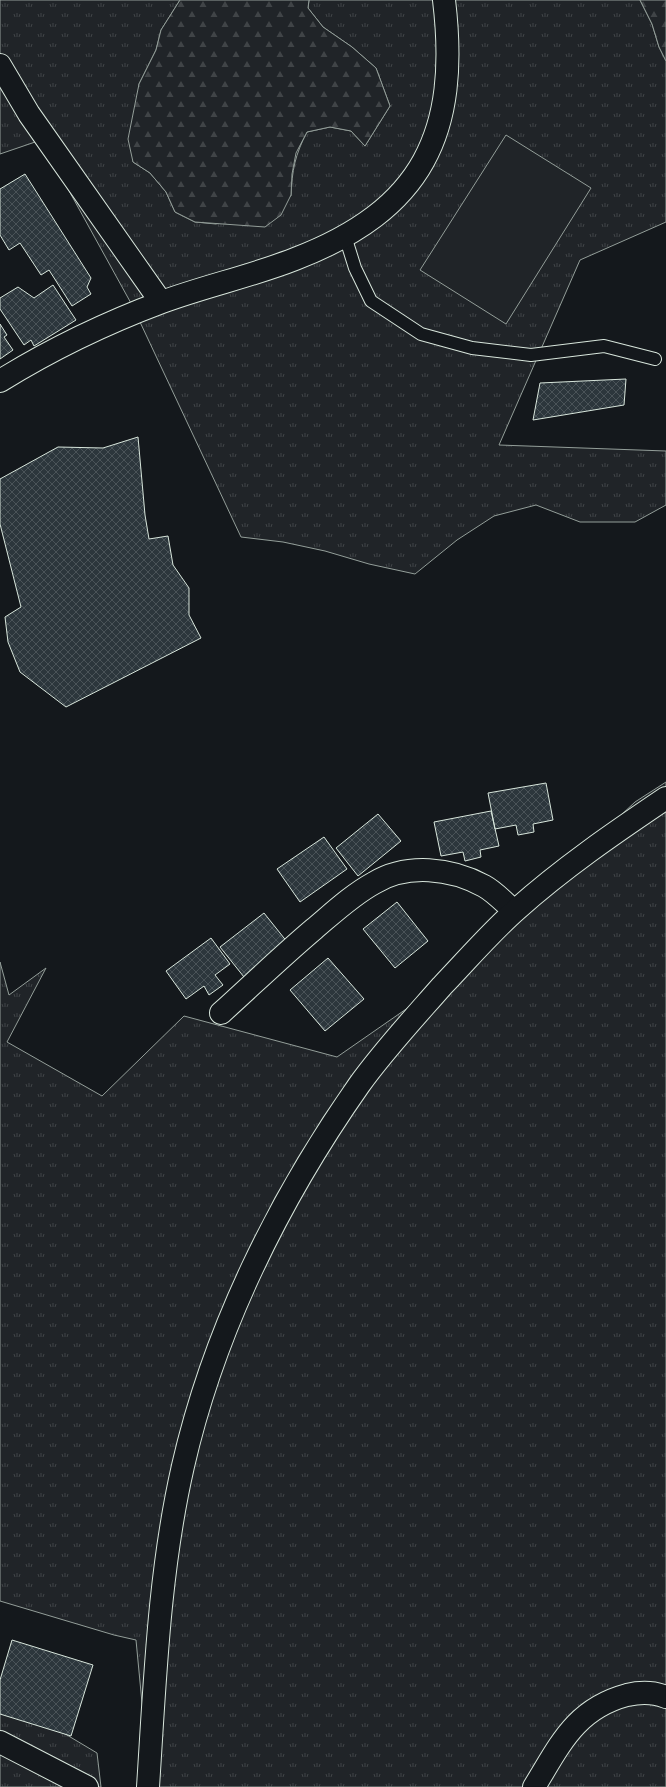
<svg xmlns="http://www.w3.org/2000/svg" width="666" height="1787" font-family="'IBM Plex Serif',serif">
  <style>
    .grass { fill: url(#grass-tufts); stroke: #939e99 }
    .forest { fill: url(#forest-firs); stroke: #939e99 }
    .pitch { fill: #202428; stroke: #939e99 }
    .building { fill: url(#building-cross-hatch); stroke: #d8e6dc }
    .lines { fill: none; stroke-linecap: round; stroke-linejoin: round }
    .service-casing { stroke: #d8e6dc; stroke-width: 14 }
    .minor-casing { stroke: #d8e6dc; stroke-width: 24 }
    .tertiary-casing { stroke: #d8e6dc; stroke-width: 24 }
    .service { stroke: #14181c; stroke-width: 12 }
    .minor { stroke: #14181c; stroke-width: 22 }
    .tertiary { stroke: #14181c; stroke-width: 22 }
  </style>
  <defs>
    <pattern id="grass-tufts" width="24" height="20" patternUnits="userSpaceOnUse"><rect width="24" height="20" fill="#202428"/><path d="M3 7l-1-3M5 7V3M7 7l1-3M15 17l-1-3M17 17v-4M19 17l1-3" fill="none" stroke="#404447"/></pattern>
    <pattern id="forest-firs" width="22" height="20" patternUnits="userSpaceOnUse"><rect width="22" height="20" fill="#202428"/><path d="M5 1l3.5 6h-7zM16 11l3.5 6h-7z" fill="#404447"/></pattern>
    <pattern id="building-cross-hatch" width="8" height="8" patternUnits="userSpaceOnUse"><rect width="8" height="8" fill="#2c363c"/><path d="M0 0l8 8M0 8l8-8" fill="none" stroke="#4a5358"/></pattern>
  </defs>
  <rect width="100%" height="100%" fill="#14181c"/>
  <path class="grass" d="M0 0H180L161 30 156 50 139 84 133 162 150 173 166 192 175 212 195 222 216 224 291 196C292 170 295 155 307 132L330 127 351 131 365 146 390 106 376 68 352 47 323 27 308 8 309 0H640L652 24 659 47 666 61V222L580 260 499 445 666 451V505L635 522H580L536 505 494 516 457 540 415 574 369 564 325 551 283 542 241 537 132 305 41 140 0 154Z
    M666 782V1787H150L136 1640 114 1635 0 1601V962L9 995 46 968 7 1042 102 1096 184 1016 337 1057 435 989 635 802Z
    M0 1695 97 1753 101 1787H0Z"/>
  <path class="forest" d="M180 0H309L308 8 323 27 352 47 376 68 390 106 365 146 351 131 330 127 307 132 296 153 292 174 291 195 281 215 265 227 195 222 175 212 166 192 150 173 133 162 128 139 139 84 156 50 161 30Z
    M640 0H666V61L659 47 652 24Z"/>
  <path class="pitch" d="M506 135 591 188 506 324 420 270Z"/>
  <path class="building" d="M25 174 91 278 87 287 91 294 72 306 49 270 41 275 20 243 9 250 0 235V189Z
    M53 285 76 320 34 346 31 340 24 345 0 309V298L18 287 34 298Z
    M0 324 7 335 4 337 13 350 0 359Z
    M626 379 624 405 533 420 540 383Z
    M138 437 145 515 149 539 168 536 173 565 189 588V615L201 638 66 707 20 672 8 642 5 617 21 607 0 524V479L58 447 103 448Z
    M546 783 553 820 533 824 534 832 518 835 516 825 495 829 488 793Z
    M491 811 499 846 480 850 481 857 465 861 463 852 441 856 434 822Z
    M378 814 401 841 358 876 336 848Z
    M324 837 347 869 300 902 277 869Z
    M397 902 428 941 395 968 363 929Z
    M264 913 288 943 244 977 220 947Z
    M211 938 230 964 215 975 223 985 209 995 204 986 186 999 166 971Z
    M328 958 364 999 325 1031 290 990Z
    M12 1640 93 1665 71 1736 0 1714V1680Z"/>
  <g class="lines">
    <defs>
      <path id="service" d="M345 236 355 268 371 301 421 334 472 348 531 355 604 346 655 359"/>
      <path id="minor" d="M0 65 29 114 161 302
        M0 381C50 350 106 323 162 302 205 286 252 276 295 259 423 210 460 133 444 0
        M221 1013C252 985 282 956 314 929 333 913 352 895 374 883 407 863 451 868 484 886 495 892 505 903 514 911
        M0 1742 87 1787"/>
      <path id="tertiary" d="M148 1787C155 1680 159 1571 183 1466 214 1330 279 1199 359 1085 384 1050 414 1018 442 986 466 961 490 933 516 910 563 868 614 833 666 798
        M534 1787C560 1745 575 1709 627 1695 640 1692 654 1692 666 1697"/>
    </defs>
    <use href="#service" class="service-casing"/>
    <use href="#minor" class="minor-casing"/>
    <use href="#tertiary" class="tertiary-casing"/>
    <use href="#service" class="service"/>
    <use href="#minor" class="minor"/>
    <use href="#tertiary" class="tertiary"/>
  </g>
</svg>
